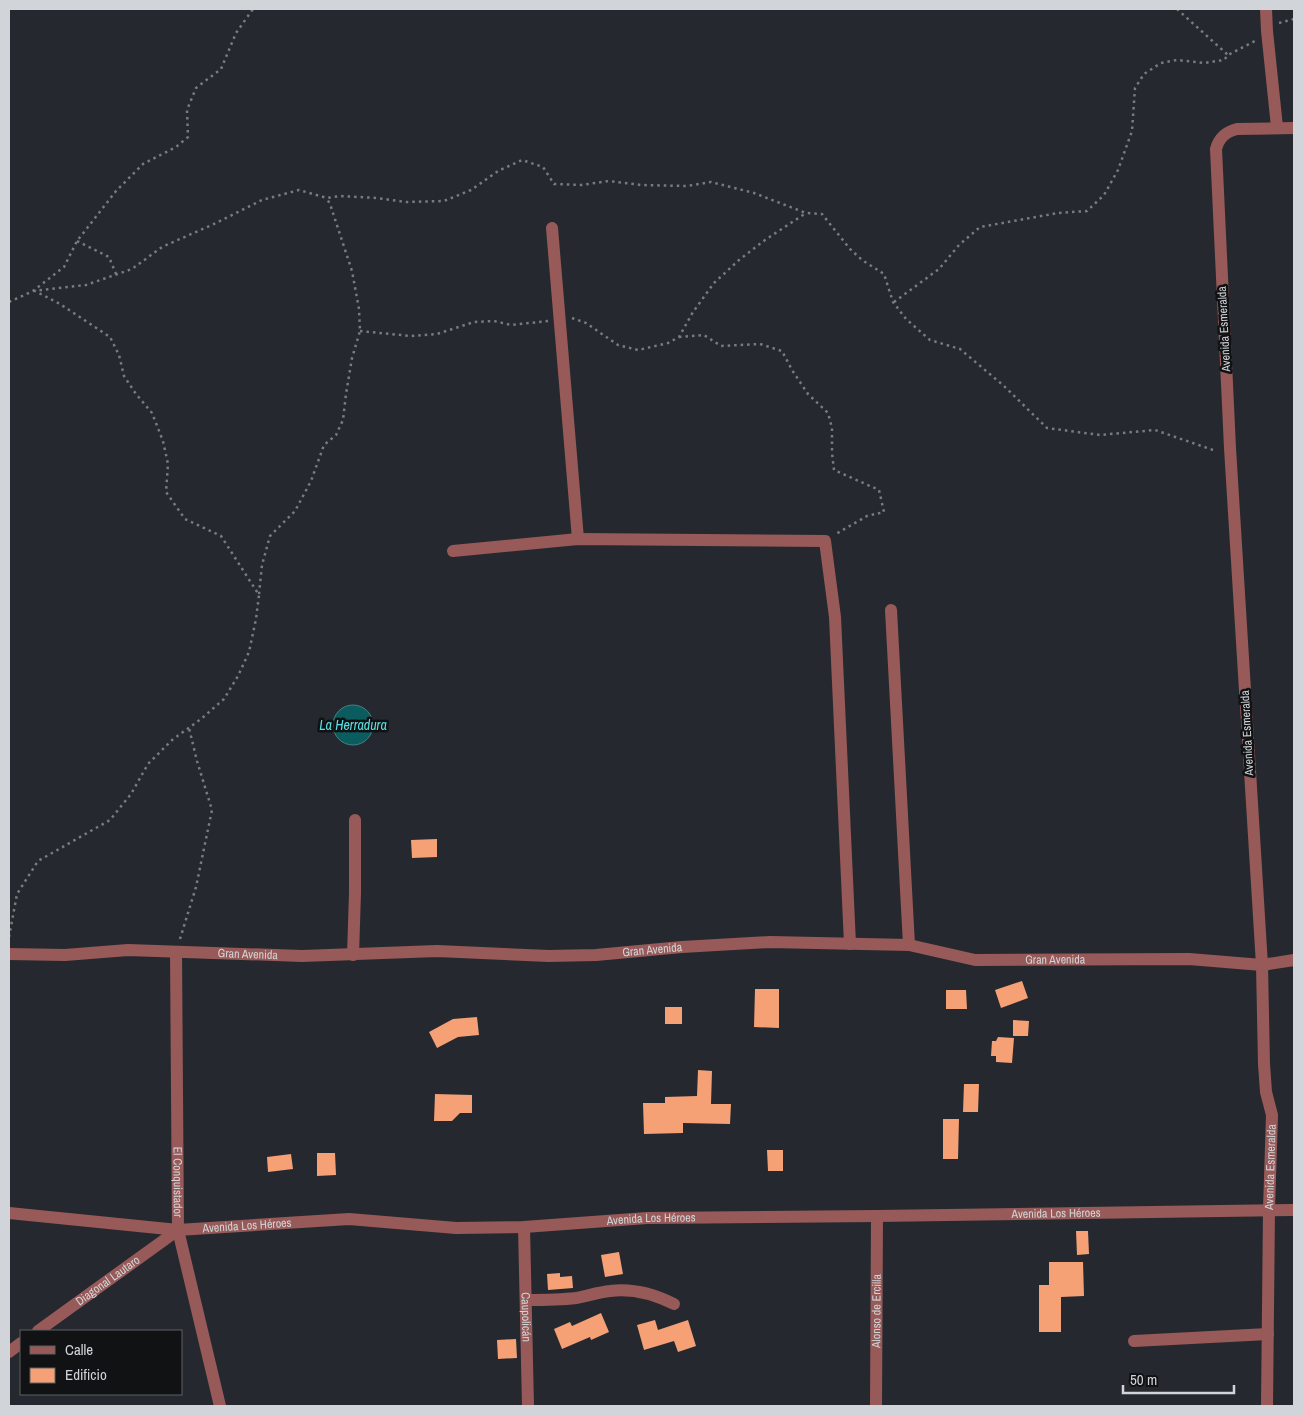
<svg xmlns="http://www.w3.org/2000/svg" width="1303" height="1415" font-family="'Archivo Narrow',sans-serif">
  <style>
    .water { fill: #0b5c5f; stroke: #468083 }
    .building { fill: #f6a076 }
    .lines { fill: none; stroke-linecap: round; stroke-linejoin: round }
    .path { stroke: #787c81; stroke-width: 2.5; stroke-dasharray: 2.5 4; stroke-linecap: butt }
    .minor { stroke: #975a58; stroke-width: 12 }
    .labels { text-anchor: middle; stroke-width: 5; stroke-linejoin: round; paint-order: stroke }
    .street-label { font-size: 12px; fill: #d1d4d8; stroke: #101214 }
    .water-label { font-size: 14px; font-style: italic; fill: #57e1e7; stroke: #101214 }
  </style>
  <rect width="100%" height="100%" fill="#25292f"/>
  <path class="water" d="M333 725a20 20 0 1 1 40 0a20 20 0 1 1-40 0Z"/>
  <path class="building" d="M437 839V857L412 858 411 840Z
    M1022 981 1028 998 1001 1008 995 990Z
    M755 989H779V1028L754 1027Z
    M946 990H966L967 1009H946Z
    M665 1007H682V1024H665Z
    M477 1017 479 1035 458 1037 437 1048 429 1032 453 1019Z
    M1013 1020 1029 1021 1028 1036H1013Z
    M998 1037 1014 1038 1012 1063 996 1062V1056H991L992 1041H996Z
    M698 1070 712 1071 711 1104H731L730 1124 683 1123V1133L644 1134 643 1103H665V1097L697 1096Z
    M964 1084H979L978 1112H963Z
    M435 1094 472 1095V1113H460L452 1121H434Z
    M943 1119H959L958 1159H943Z
    M767 1150H783V1171H768Z
    M317 1153H335L336 1175 317 1176Z
    M291 1154 293 1169 268 1172 267 1157Z
    M1076 1231H1088L1089 1254 1077 1255Z
    M619 1252 623 1274 605 1277 601 1255Z
    M1049 1262H1083L1084 1296 1061 1297V1332H1039V1285H1049Z
    M560 1273V1277L572 1276 573 1288 548 1290 547 1274Z
    M601 1313 609 1332 591 1340 590 1337 562 1349 554 1329 570 1322 572 1326Z
    M655 1320 658 1330 688 1320 696 1346 678 1352 674 1341 644 1350 637 1325Z
    M516 1339 517 1358 498 1359 497 1340Z"/>
  <g class="lines">
    <path class="path" d="M1177 9 1228 55
      M1279 23 1294 19
      M77 241 109 257 116 274
      M33 291 86 285 132 269 162 247 214 224 262 200 299 190 327 198 340 196 377 198 406 202 444 201 471 190 498 171 522 160 543 167 554 184 581 185 609 181 641 185 687 186 711 182 754 193 806 213 822 214 850 249 862 260 884 274 893 302 906 319 930 340 960 349 1004 386 1047 428 1100 435 1155 430 1216 451
      M9 302 33 291 64 267 77 241 116 191 143 164 176 147 188 137 187 110 196 88 221 69 236 33 253 9
      M894 302 939 269 959 245 980 227 1058 213 1087 211 1104 195 1118 170 1132 131 1135 88 1144 74 1161 63 1177 60 1204 63 1224 60 1228 55 1255 41
      M572 318 586 323 618 345 638 350 668 343 679 337 693 312 714 283 739 260 765 240 806 213
      M360 331 411 336 437 334 474 322 494 321 511 325 548 321
      M679 337 704 335 721 346 760 344 782 351 792 370 808 394 828 413 832 428V453L834 470 879 490 884 512 867 516 836 534
      M259 594 262 565 270 536 295 511 311 481 324 445 336 435 343 420 346 394 352 358 360 331 359 309 352 271 331 207 327 198
      M9 937 17 894 38 861 110 820 131 794 148 764 172 740 201 719 224 699 238 676 249 652 256 619 259 595 221 536 185 519 166 492 168 464 163 441 152 413 136 394 124 376 119 355 110 337 60 304 35 291
      M180 939 196 887 212 810 197 761 189 728"/>
    <g class="minor">
      <path d="M1266 9 1267 31 1277 127"/>
      <path d="M552 228 578 539"/>
      <path d="M453 551 578 539 825 541 835 617 850 944"/>
      <path d="M891 610 909 945"/>
      <path id="s1" d="M176 952 178 1230 220 1406"/>
      <path id="s2" d="M9 954 65 955 128 950 302 956 437 951 549 956 596 955 682 947 770 942 909 945 975 960 1189 959 1262 965 1294 960"/>
      <path d="M353 955 355 893V820"/>
      <path id="s3" d="M9 1213 178 1230 349 1219 456 1228 524 1227 647 1218 877 1216 1294 1210"/>
      <path id="s4" d="M524 1227 528 1406"/>
      <path d="M526 1300C543 1300 559 1300 576 1298 587 1296 599 1292 610 1291 632 1288 654 1294 674 1304"/>
      <path id="s5" d="M38 1331 178 1230"/>
      <path d="M1134 1341 1268 1334"/>
      <path d="M9 1352 21 1343"/>
      <path id="s6" d="M876 1406 877 1216"/>
      <path id="s7" d="M1267 1406 1269 1209 1272 1115 1266 1092 1264 1064 1262 965 1230 448 1216 149C1219 138 1225 132 1237 129L1294 128"/>
    </g>
  </g>
  <g class="labels">
    <g class="street-label">
      <text transform="translate(1224 329) rotate(-93)" y="4">Avenida Esmeralda</text>
      <text transform="translate(1247 733) rotate(-93)" y="4">Avenida Esmeralda</text>
      <text dy="4" stroke="none"><textPath href="#s2" startOffset="644">Gran Avenida</textPath></text>
      <text dy="4" stroke="none"><textPath href="#s2" startOffset="239">Gran Avenida</textPath></text>
      <text dy="4" stroke="none"><textPath href="#s2" startOffset="1049">Gran Avenida</textPath></text>
      <text dy="4" stroke="none"><textPath href="#s7" startOffset="239">Avenida Esmeralda</textPath></text>
      <text dy="4" stroke="none"><textPath href="#s1" startOffset="230">El Conquistador</textPath></text>
      <text dy="4" stroke="none"><textPath href="#s3" startOffset="1049">Avenida Los Héroes</textPath></text>
      <text dy="4" stroke="none"><textPath href="#s3" startOffset="644">Avenida Los Héroes</textPath></text>
      <text dy="4" stroke="none"><textPath href="#s3" startOffset="239">Avenida Los Héroes</textPath></text>
      <text dy="4" stroke="none"><textPath href="#s5" startOffset="86">Diagonal Lautaro</textPath></text>
      <text dy="4" stroke="none"><textPath href="#s6" startOffset="95">Alonso de Ercilla</textPath></text>
      <text dy="4" stroke="none"><textPath href="#s4" startOffset="90">Caupolicán</textPath></text>
    </g>
    <g class="water-label">
      <text x="353" y="730">La Herradura</text>
    </g>
  </g>
  <rect width="1303" height="1415" fill="none" stroke="#d1d4d8" stroke-width="20"/>
  <rect x="20" y="1330" width="162" height="65" fill="#101214" stroke="#5d6062"/>
  <rect x="30" y="1346" width="25" height="8" fill="#975a58" stroke="#5d6062"/>
  <text x="65" y="1355" font-size="15" fill="#d1d4d8">Calle</text>
  <rect x="30" y="1368" width="25" height="15" fill="#f6a076" stroke="#5d6062"/>
  <text x="65" y="1380" font-size="15" fill="#d1d4d8">Edificio</text>
  <path d="M1123 1385v8h111v-8" fill="none" stroke="#d1d4d8" stroke-width="2.5"/>
  <text x="1130" y="1385" font-size="15" fill="#d1d4d8" stroke="#101214" stroke-width="4" paint-order="stroke">50 m</text>
</svg>
